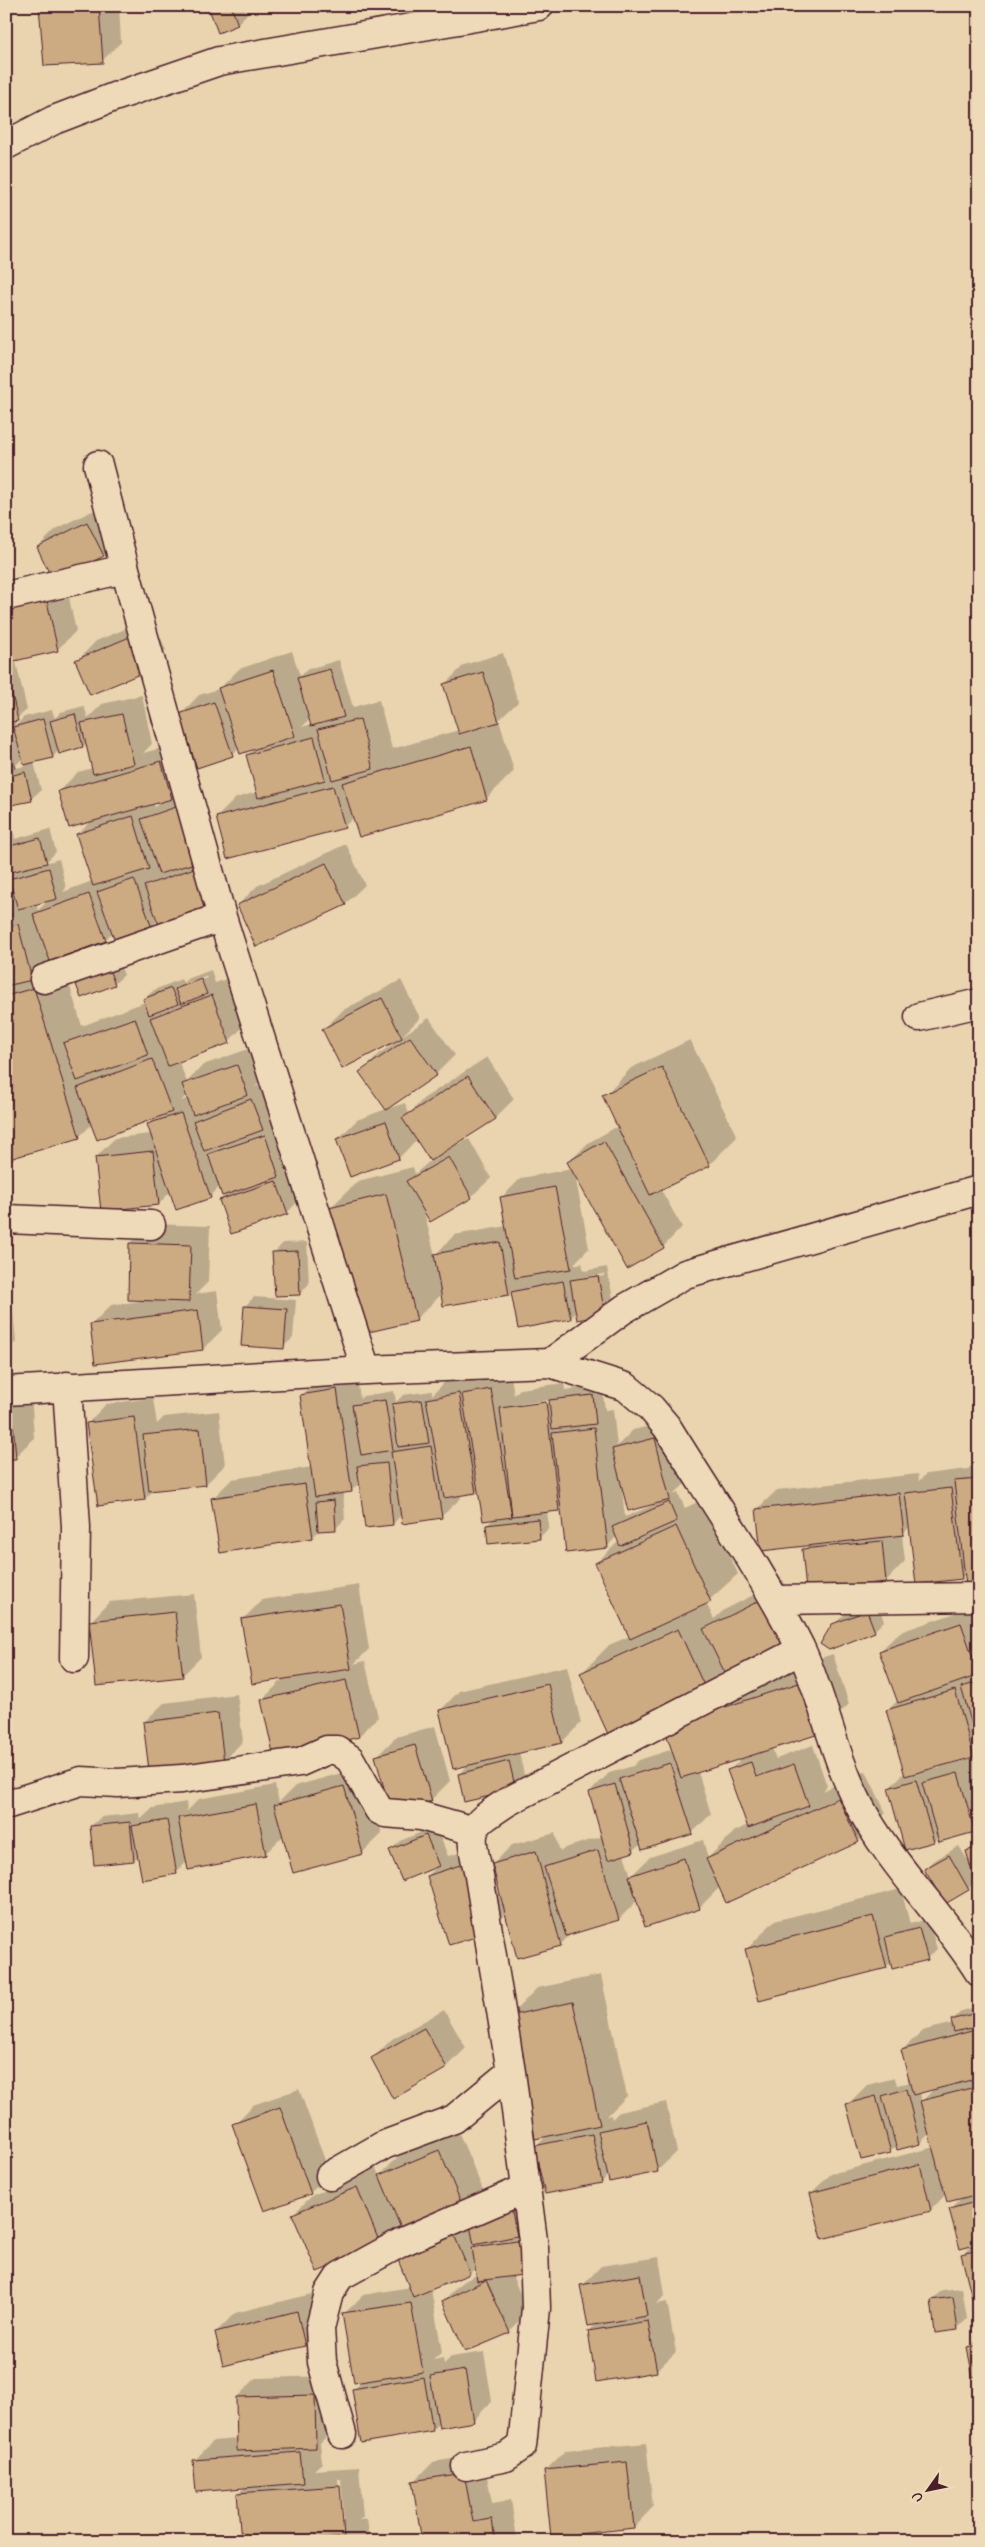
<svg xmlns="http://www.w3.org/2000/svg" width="985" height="2547" font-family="Mynerve,sans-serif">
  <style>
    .shadow { fill: #0003; fill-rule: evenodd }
    .building { fill: #ccab83; stroke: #4a1f2b }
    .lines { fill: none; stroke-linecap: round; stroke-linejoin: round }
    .minor-casing { stroke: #4a1f2b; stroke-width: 31 }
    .minor { stroke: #eedab8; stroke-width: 28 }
  </style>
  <rect width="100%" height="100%" fill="#ead4af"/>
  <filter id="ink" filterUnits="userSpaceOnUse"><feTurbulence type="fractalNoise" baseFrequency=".02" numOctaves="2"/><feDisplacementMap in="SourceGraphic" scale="10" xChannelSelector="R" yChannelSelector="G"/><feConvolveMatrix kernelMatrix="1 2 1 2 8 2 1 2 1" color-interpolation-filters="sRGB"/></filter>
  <g filter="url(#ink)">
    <path class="shadow" d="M41 6H119L121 42 102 61Z
      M209 6H244L247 14 237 24Z
      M107 504 122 536 103 555 38 547 57 528Z
      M66 583 76 631 57 650 6 661V596Z
      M152 618 166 650 146 669 77 661 96 641Z
      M292 651 300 676 308 669 339 660 353 707 379 700 392 749 459 730 445 684 464 665 503 653 518 702 499 720 514 771 486 799 354 817 344 827 217 817 236 798 257 792 247 756 255 748H239L232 755 180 715 199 695 219 689 239 669ZM310 719 311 724 302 727Z
      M16 662 27 710 15 720 16 725 24 717 52 710 55 718 61 712 84 706 88 718 102 704 142 695 152 744 143 753 180 743 191 778 173 796 199 788 216 841 205 852 216 849 232 895 213 914 158 920 151 927 113 932 106 939 50 960 43 967 62 961 82 1026 145 1002 144 999 154 990 181 979 183 983 187 979 211 970 215 983 232 977 248 1022 229 1041 178 1060 187 1082 203 1065 257 1046 267 1075 255 1087 270 1081 281 1110 270 1122 284 1117 306 1193 287 1213 220 1200 229 1192 220 1186 210 1197 171 1191 159 1204 96 1157 115 1138 151 1134 148 1125 156 1117 92 1124 79 1137 6 1159V835L14 833 15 839 50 829 56 852 45 863 59 859 66 888 63 892 92 881 78 834 92 820 59 791 78 772 93 768 87 742 83 746 59 750 53 757 34 762 41 790 31 799 6 805V664ZM23 758 25 766 12 769ZM161 800 155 807 153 803ZM49 900 38 910 36 903ZM206 976 207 978 187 986V983ZM187 1095 189 1098 181 1101Z
      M346 844 365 885 345 904 238 905 257 886Z
      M116 955 124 975 114 984 82 996Z
      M401 980 420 1018 402 1036 429 1018 455 1055 436 1074 387 1109 405 1103 409 1114 423 1099 487 1057 514 1099 495 1118 455 1143 456 1145 469 1139 491 1178 471 1197 424 1212 435 1255 454 1235 507 1226 501 1198 521 1178 572 1169 569 1162 588 1143 618 1126 604 1096 631 1068 690 1040 737 1137 709 1165 660 1188 682 1227 663 1247 575 1175 589 1248 573 1265 582 1263 584 1271 607 1267 614 1304 604 1313 577 1311 571 1318 519 1328 511 1291 508 1294H442L416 1319 330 1208 358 1181 413 1167 415 1174 431 1160 417 1139 399 1158 338 1139 357 1120 386 1109 361 1073 380 1053 400 1039 324 1029 343 1010ZM604 1274V1276L585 1279V1277Z
      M150 1224 210 1226 208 1282 196 1294 217 1291 222 1330 203 1349 96 1363 92 1324 111 1305 141 1301 130 1243Z
      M307 1242 309 1284 299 1294 274 1253 283 1243Z
      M254 1297 296 1300 293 1338 283 1347 245 1306Z
      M6 1311H13L16 1342 6 1352Z
      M356 1370 360 1399 363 1396 394 1391 396 1402 403 1395 432 1391V1395L447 1380 510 1370 514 1395 520 1389 564 1383 565 1390 602 1386 605 1410 613 1409 617 1446 633 1430 674 1420 689 1480 673 1495 678 1493 685 1508 704 1499 738 1574 706 1603 714 1619 724 1610 783 1580 806 1627 787 1646 725 1669 705 1689 582 1673 609 1645 630 1636 596 1563 619 1541 617 1536 607 1547 562 1506 558 1509 547 1511 549 1528 539 1538 487 1525 494 1518 479 1488 476 1492 460 1494 461 1498 441 1517 401 1515 393 1524 366 1527 360 1482 351 1491 343 1492 345 1519 336 1528 320 1530 312 1537 212 1499 232 1479 312 1467 302 1395 321 1376ZM552 1400V1403L520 1406V1404ZM622 1490 652 1503 653 1505 625 1517Z
      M31 1391 34 1438 15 1457 6 1458V1393Z
      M153 1398 157 1424 164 1417 219 1411 225 1465 206 1484 155 1489 145 1499 99 1505 87 1424 106 1404Z
      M979 1462V1583L966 1574 961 1578 910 1527 902 1534 905 1561 886 1581 804 1550 809 1545 757 1509 777 1490 918 1474 919 1481 926 1474 968 1469 974 1463Z
      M359 1585 369 1649 354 1664 365 1661 378 1717 359 1736 262 1700 284 1678 243 1619 262 1600Z
      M194 1594 201 1657 182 1676 90 1622 109 1602Z
      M877 1602 884 1621 874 1631 833 1625 844 1615Z
      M979 1605V1674L976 1676H979V1750L973 1756 978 1754 979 1759V1826L974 1831 939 1836 934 1841 889 1788 905 1772 888 1710 898 1700 880 1651 900 1632ZM944 1764 938 1769 937 1766Z
      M833 1654 849 1704 821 1732 772 1748 776 1759 813 1745 827 1786 823 1791 866 1771 886 1813 858 1841 720 1887 699 1908 638 1900 619 1919 572 1933 561 1944 518 1956 506 1912 486 1933 428 1876 439 1864 403 1880 391 1850 400 1841 436 1826 448 1856 483 1846 502 1904H504L493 1864 512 1845 555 1833 560 1852 565 1848 603 1836 590 1792 609 1773 633 1766 639 1760 673 1749 693 1699ZM742 1758 729 1771 748 1825 735 1831 708 1858 703 1840 650 1857 631 1876 624 1854 633 1851 641 1844 692 1833 711 1814 698 1772Z
      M567 1666 581 1723 562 1742 519 1752 525 1779 515 1789 459 1774 469 1764 440 1711 459 1691Z
      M237 1694 243 1741 224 1761 144 1722 164 1703Z
      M435 1726 450 1781 431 1800 376 1757 396 1737Z
      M363 1767 382 1834 362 1853 284 1835 265 1854 188 1861 176 1872 139 1855 134 1860 91 1826 101 1817 139 1813 140 1820 153 1808 186 1802 187 1811 199 1799 275 1785 279 1802 295 1786Z
      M979 1840V1891L976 1881 968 1889 925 1869 935 1860 959 1846 972 1867 967 1852Z
      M901 1889 910 1924 928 1919 937 1949 927 1958 892 1961 886 1967 747 1949 774 1921Z
      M601 1975 627 2096 607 2116 611 2115 612 2119 619 2112 666 2102 677 2152 657 2171 608 2175 602 2182 536 2147 547 2135 510 2016 537 1988Z
      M979 2006V2315L962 2255 973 2244 951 2209 962 2197 946 2194 931 2210 811 2193 831 2174 934 2147 930 2133 920 2143 897 2149V2145L890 2151 848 2104 867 2085 895 2078 897 2085 911 2082 902 2050 922 2031 953 2023 952 2020 962 2011ZM935 2088 921 2102 919 2092Z
      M444 2010 466 2048 447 2067 373 2058 392 2039Z
      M299 2089 330 2174 310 2193 234 2125 253 2105Z
      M458 2131 484 2192 465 2211 401 2224 380 2245 293 2214 313 2195 376 2168 379 2176 399 2156Z
      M520 2198 544 2221 548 2253 529 2273 512 2275 528 2312 509 2332 443 2301 462 2282 477 2275 476 2267 470 2273 431 2289 442 2352 433 2360 443 2358 444 2364 451 2357 484 2352 492 2401 473 2421 439 2423 432 2430 354 2389 363 2381 344 2314 363 2295 410 2287 397 2256Z
      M659 2257 665 2295 657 2304 667 2302 676 2352 656 2371 589 2331 597 2323 582 2286 601 2266Z
      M962 2288 967 2319 957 2329 932 2300 942 2290Z
      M316 2293 324 2325 304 2344 216 2332 235 2313Z
      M979 2337V2375L968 2348Z
      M334 2376 335 2428 320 2443 322 2463 314 2470 359 2467 363 2517 359 2520 367 2519 370 2541H242L239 2494 245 2487 194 2461 213 2441 238 2439 237 2397 256 2378ZM338 2479H341L344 2520H341Z
      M646 2443 653 2507 634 2527 546 2470 565 2451Z
      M483 2454 492 2503 511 2500 517 2538 515 2541H423L414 2482 433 2462Z
      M692 2537 693 2541H667Z"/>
    <path class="building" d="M39 6H99L103 63 44 66Z
      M208 6H231L238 25 218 33Z
      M87 522 104 556 53 581 37 547Z
      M47 601 58 651 6 663V610Z
      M132 636 147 671 90 695 75 660Z
      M330 669 344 717 311 726 297 678Z
      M273 670 295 736 240 754 218 688Z
      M7 671 18 721 6 723V671Z
      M483 672 499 722 459 734 443 684Z
      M214 702 233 756 197 768 179 714Z
      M75 714 83 747 59 754 50 721Z
      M122 714 134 764 93 774 81 723Z
      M43 719 53 758 24 765 13 727Z
      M360 719 373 769 332 780 318 729Z
      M6 731 15 768 6 770Z
      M314 737 325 780 258 798 246 755Z
      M471 746 487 800 359 837 342 783Z
      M161 761 172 799 69 828 58 791Z
      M25 772 32 801 6 806V777Z
      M333 786 345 828 227 859 216 817Z
      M179 806 198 862 159 874 141 819Z
      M133 816 149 869 93 886 76 834Z
      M40 838 47 863 11 872 6 847Z
      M326 863 346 905 256 947 237 905Z
      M197 867 214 915 162 933 144 886Z
      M49 868 57 899 18 909 9 879Z
      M134 879 152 928 115 941 97 892Z
      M89 894 106 941 50 961 33 914Z
      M6 897 12 919 6 920Z
      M18 924 32 980 6 986V926Z
      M107 964 115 985 81 998 73 976Z
      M201 979 207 994 181 1004 175 989Z
      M34 988 80 1138 6 1160V996Z
      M171 988 178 1004 149 1015 143 999Z
      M212 995 230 1043 168 1066 150 1018Z
      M382 998 402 1038 342 1069 322 1029Z
      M135 1018 148 1055 77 1081 63 1043Z
      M410 1037 437 1075 386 1110 359 1072Z
      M152 1059 172 1112 97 1140 77 1088Z
      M237 1065 248 1095 193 1115 182 1084Z
      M662 1067 710 1166 650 1195 602 1095Z
      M468 1076 496 1119 430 1161 402 1118Z
      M251 1099 263 1130 204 1151 193 1121Z
      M181 1113 211 1198 176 1210 147 1124Z
      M386 1121 399 1159 350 1177 336 1139Z
      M265 1135 279 1177 222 1196 208 1154Z
      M604 1141 664 1248 627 1269 567 1162Z
      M153 1151 159 1205 101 1211 95 1157Z
      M449 1157 472 1198 430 1222 406 1181Z
      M276 1181 288 1214 231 1234 219 1200Z
      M555 1187 571 1269 515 1278 500 1197Z
      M386 1194 417 1321 360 1334 329 1208Z
      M500 1242 509 1295 443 1306 434 1254Z
      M129 1243 191 1245 189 1302 128 1300Z
      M298 1251 300 1295 275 1296 272 1252Z
      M598 1276 605 1315 577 1320 570 1280Z
      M563 1281 571 1319 518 1329 511 1292Z
      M244 1306 287 1309 284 1349 241 1346Z
      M198 1310 203 1350 95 1364 90 1324Z
      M337 1389 352 1492 315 1497 300 1395Z
      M491 1389 512 1517 483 1521 462 1394Z
      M459 1393 476 1493 444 1498 426 1399Z
      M593 1395 596 1424 552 1429 549 1400Z
      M385 1400 393 1450 361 1455 352 1405Z
      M422 1400 429 1443 398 1447 392 1404Z
      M546 1402 559 1511 512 1516 500 1408Z
      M6 1410H12L16 1459H6Z
      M134 1417 145 1500 98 1506 86 1423Z
      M594 1428 608 1548 566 1553 552 1433Z
      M200 1429 206 1485 149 1491 143 1435Z
      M655 1438 670 1500 628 1511 612 1449Z
      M431 1446 442 1518 402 1524 391 1452Z
      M387 1463 393 1525 365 1528 357 1466Z
      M979 1479V1585L966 1586 954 1481Z
      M305 1484 313 1538 220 1553 211 1498Z
      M951 1488 962 1579 916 1584 905 1493Z
      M899 1493 904 1535 761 1551 756 1509Z
      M334 1500 336 1530 318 1531 316 1502Z
      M669 1502 677 1521 620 1546 612 1527Z
      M538 1519 540 1539 488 1544 486 1525Z
      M676 1526 711 1602 630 1639 595 1563Z
      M882 1541 886 1582 806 1590 802 1549Z
      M763 1599 788 1647 727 1677 703 1629Z
      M340 1604 351 1669 252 1684 241 1619Z
      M867 1611 875 1632 829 1650 820 1644 832 1624Z
      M175 1612 183 1677 96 1686 89 1621Z
      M961 1623 979 1675 898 1703 879 1651Z
      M678 1629 706 1690 608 1734 580 1673Z
      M346 1680 359 1737 274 1757 261 1700Z
      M805 1681 822 1733 681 1778 664 1727Z
      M979 1682V1749L961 1687Z
      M548 1684 562 1743 453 1769 439 1710Z
      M955 1690 974 1757 905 1776 886 1710Z
      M218 1713 224 1762 149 1770 143 1722Z
      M415 1745 432 1801 391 1813 375 1756Z
      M509 1761 516 1790 464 1802 458 1774Z
      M751 1762 756 1777 794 1764 809 1806 748 1828 727 1770Z
      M670 1763 693 1834 642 1850 619 1779Z
      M958 1773 975 1832 939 1842 922 1783Z
      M916 1780 934 1842 905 1850 888 1788Z
      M615 1784 634 1852 608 1860 589 1792Z
      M344 1786 363 1854 293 1873 274 1805Z
      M838 1798 859 1842 726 1903 706 1859Z
      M256 1804 266 1855 188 1870 178 1818Z
      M167 1820 177 1874 142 1880 132 1826Z
      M130 1822 134 1861 94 1865 90 1826Z
      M426 1835 439 1866 402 1881 389 1850Z
      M979 1847V1896L966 1851Z
      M598 1850 619 1920 566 1936 544 1867Z
      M536 1851 561 1946 517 1958 492 1864Z
      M949 1855 969 1890 945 1904 924 1869Z
      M684 1858 700 1909 645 1927 629 1876Z
      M463 1864 486 1934 449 1945 427 1876Z
      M873 1916 887 1968 759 2001 745 1949Z
      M919 1928 928 1960 892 1969 885 1937Z
      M573 2002 600 2125 535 2139 508 2016Z
      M979 2012V2026L954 2032 951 2020Z
      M424 2028 447 2068 393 2099 371 2058Z
      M979 2029V2078L913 2095 901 2050Z
      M979 2086V2194L947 2202 920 2101Z
      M906 2089 920 2144 897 2150 882 2096Z
      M876 2096 891 2153 861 2160 846 2104Z
      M280 2107 311 2194 264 2211 232 2124Z
      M647 2121 658 2172 609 2182 598 2131Z
      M592 2134 602 2183 545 2194 534 2146Z
      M439 2150 465 2212 405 2238 379 2175Z
      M920 2164 931 2211 822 2239 810 2193Z
      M357 2187 381 2246 317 2272 292 2214Z
      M979 2201V2244L960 2249 949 2209Z
      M511 2207 517 2236 474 2245 468 2216Z
      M453 2232 470 2274 413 2297 396 2255Z
      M525 2240 530 2274 477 2281 472 2247Z
      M979 2250V2316L977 2317 961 2254Z
      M640 2275 647 2316 588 2326 580 2285Z
      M486 2280 510 2333 465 2352 442 2301Z
      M953 2297 958 2330 935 2333 931 2300Z
      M411 2303 423 2372 354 2383 342 2313Z
      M297 2311 305 2346 223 2366 215 2332Z
      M648 2321 657 2372 596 2382 588 2331Z
      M979 2345V2376L973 2377 967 2348Z
      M465 2370 474 2422 439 2428 430 2376Z
      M424 2377 433 2431 361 2443 352 2389Z
      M315 2395 316 2448 237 2451 236 2397Z
      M300 2452 303 2483 196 2492 193 2460Z
      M627 2462 634 2528 551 2537 544 2470Z
      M464 2473 473 2522 492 2519 495 2541H422L412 2481Z
      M340 2486 344 2537 297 2541H241L237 2493Z"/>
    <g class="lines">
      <defs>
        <path id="minor" d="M6 145 54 120 114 97 219 61 539 6
          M98 465 125 569 222 917 366 1370
          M6 596 125 569
          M44 979 222 917
          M919 1017 979 1003
          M6 1219 151 1225
          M550 1363 624 1309 685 1274 979 1190
          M67 1386 76 1527 74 1658
          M6 1391 366 1370 550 1363 626 1387 651 1408 667 1427C712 1500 762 1571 800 1647 823 1696 833 1754 858 1803 890 1865 942 1913 979 1972
          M775 1600 979 1597
          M6 1805 81 1781 118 1783 182 1779 300 1762 327 1750H337L350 1759 379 1810 385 1813 421 1816 474 1831
          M330 2176 384 2145 454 2119 511 2072
          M342 2434 322 2362 320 2328 329 2293 340 2276 402 2242 527 2188
          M466 2466 506 2457 522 2446 536 2308 534 2248 511 2072 478 1870C467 1827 471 1826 507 1802L801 1650"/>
      </defs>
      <use href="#minor" class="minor-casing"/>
      <use href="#minor" class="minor"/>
    </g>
  </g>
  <rect width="985" height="2547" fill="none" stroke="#eedab8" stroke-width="25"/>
  <rect x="12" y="12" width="960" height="2522" fill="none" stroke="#4a1f2b" stroke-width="2" filter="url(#ink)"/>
  <g transform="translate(928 2490) rotate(237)" stroke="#eedab8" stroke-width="4" paint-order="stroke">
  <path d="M0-4L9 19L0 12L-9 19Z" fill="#4a1f2b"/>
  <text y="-8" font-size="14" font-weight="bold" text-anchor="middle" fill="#4a1f2b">U</text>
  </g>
</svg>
